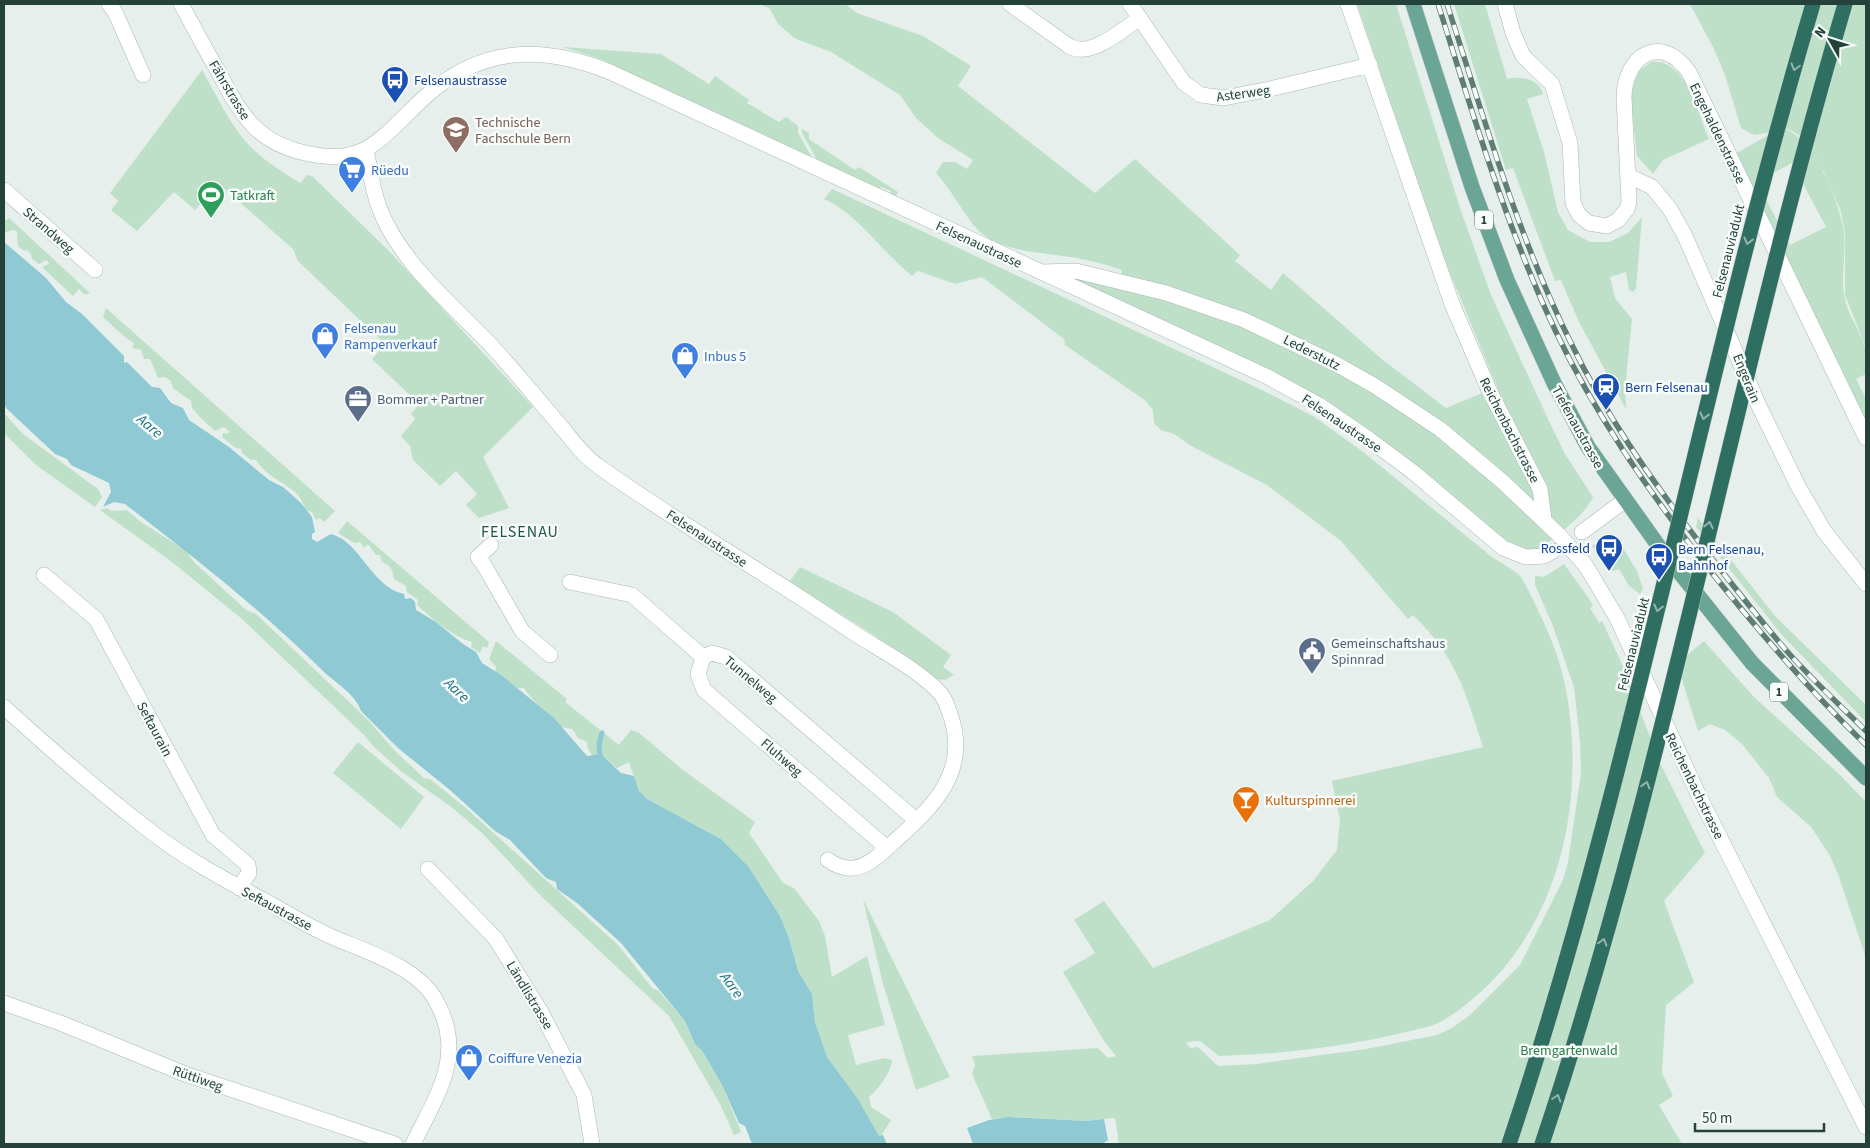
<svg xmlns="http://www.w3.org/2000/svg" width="1870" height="1148" font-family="'Source Sans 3',sans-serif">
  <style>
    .green { fill: #bfe0c8; fill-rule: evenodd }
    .water { fill: #8ec9d4 }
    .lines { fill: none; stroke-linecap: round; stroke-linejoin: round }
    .stream { stroke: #8ec9d4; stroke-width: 5 }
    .minor-casing { stroke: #a8b8b2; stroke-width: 16 }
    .major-casing { stroke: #c2cac8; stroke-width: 16 }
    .minor { stroke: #fff; stroke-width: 15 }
    .major { stroke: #6aa596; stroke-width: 15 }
    .rail-casing { stroke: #5f7d75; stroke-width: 5.5 }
    .rail { stroke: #f7fbf9; stroke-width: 4; stroke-dasharray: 11; stroke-linecap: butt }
    .highway-bridge-casing { stroke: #c2cac8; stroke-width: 16; stroke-linecap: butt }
    .highway-bridge { stroke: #2f6f62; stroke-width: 15 }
    .oneway { stroke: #93b5ae }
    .labels { text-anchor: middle; stroke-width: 5; stroke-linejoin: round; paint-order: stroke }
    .shield { fill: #f7fbf9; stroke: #637a73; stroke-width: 1 }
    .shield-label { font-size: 12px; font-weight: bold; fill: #24423a }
    .transit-label { font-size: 14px; fill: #164399; stroke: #f7fbf9; text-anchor: start }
    .street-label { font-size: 14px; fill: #24423a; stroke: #f7fbf9 }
    .education-label { font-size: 14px; fill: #785e54; stroke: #f7fbf9; text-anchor: start }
    .shop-label { font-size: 14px; fill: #366cbe; stroke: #f7fbf9; text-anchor: start }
    .leisure-label { font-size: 14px; fill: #27864d; stroke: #f7fbf9; text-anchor: start }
    .service-label { font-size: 14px; fill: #4e5e75; stroke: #f7fbf9; text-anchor: start }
    .food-label { font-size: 14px; fill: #c56008; stroke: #f7fbf9; text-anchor: start }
    .park-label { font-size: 14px; fill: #2d7a4b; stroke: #f7fbf9 }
    .water-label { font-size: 15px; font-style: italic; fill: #1c6f80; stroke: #f7fbf9 }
    .quarter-label { font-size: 16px; letter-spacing: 1px; fill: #1f5548; stroke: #f7fbf9 }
  </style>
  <rect width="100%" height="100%" fill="#e6efeb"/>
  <path class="green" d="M760 4H845L857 13 923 36 971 66 958 86 1095 193 1135 159 1240 255 1235 261 1271 290 1283 273 1383 360 1446 408 1497 387 1442 254 1357 4H1396L1461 211 1491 295 1548 419 1565 454 1593 497C1581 522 1552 535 1534 557H1526L1319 405 1041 272 1120 281 1122 270C1108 265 1092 261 1077 258 1048 253 1002 253 979 231 964 216 952 190 936 173L943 162H955L967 169 973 160 938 138 916 118 900 95 831 52 794 38 778 24 770 9Z
    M1454 4H1485L1507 79C1521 76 1538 78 1543 94L1527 99 1544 152 1558 212 1568 230 1590 242H1609L1628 233 1642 217 1636 289 1633 292 1629 290 1626 272 1610 277 1615 298 1632 319 1625 389 1626 409 1579 322 1561 280 1555 281 1513 168 1506 170Z
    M1690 4H1866V348L1845 295V235L1841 211 1824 172 1801 136 1788 129 1754 135 1741 128 1725 75 1713 47Z
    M563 47 661 54 709 84 715 76 749 100 747 103 779 122 786 117 798 126V133L813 159 600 59Z
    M1651 62C1686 57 1698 114 1709 139L1663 160 1653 174 1637 156 1630 93 1639 71Z
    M202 70C215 92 226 117 242 137 257 156 279 170 300 183L307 175 312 176 389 251 533 407 483 457 509 508 479 518 466 505 477 494 456 471 440 486 413 460 410 446 401 436 415 419 411 414 419 404 372 359 385 344 298 261 293 249 219 184 195 210 174 192 137 231 111 210 118 201 110 193Z
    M802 129 809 133V139L855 170 859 167 898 192 896 196 910 202 908 203 890 195 891 191 881 187 879 190 817 160 802 133Z
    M1788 130C1817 146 1840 202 1844 234 1846 254 1841 275 1844 295 1847 315 1862 332 1866 351 1868 358 1866 367 1866 374L1856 379 1866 399V437L1728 158 1772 133ZM1792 163 1826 227 1790 245 1757 182Z
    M832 189 1262 390 1313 416 1362 451 1492 557C1502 564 1514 569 1522 578 1540 613 1559 650 1566 690 1585 792 1564 910 1488 985 1471 1001 1455 1015 1434 1025 1364 1044 1291 1054 1219 1056L1200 1041 1186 1042 1190 1048 1198 1047 1218 1066 1256 1064 1366 1049 1437 1035 1452 1028 1470 1015 1520 965 1563 880 1568 862 1581 773 1580 742 1574 687 1553 626 1535 585V576L1544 577 1564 564 1590 600 1593 606 1590 608 1599 623 1602 621 1622 664 1661 765 1705 853 1664 901 1694 982 1666 1005 1662 1073 1673 1096 1659 1105 1682 1144H1119L1115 1118 1087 1121 1019 1117 992 1119 972 1074 975 1065 972 1056 1098 1048 1108 1058 1116 1056 1104 1041 1063 972 1095 953 1074 920 1104 901 1153 968 1270 920 1313 881 1337 850 1340 820 1332 781 1483 747C1465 691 1457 658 1413 615L1408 619 1341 541 1267 485 1193 447 1174 434 1161 430 1154 423 1153 410 1146 401 1065 345 1064 339 982 277 955 284 918 271 912 276C885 255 857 213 824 199Z
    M9 218 90 293 85 295 79 289 73 296 42 267 49 264 47 260 39 264 32 259 31 254 27 250 24 251 18 246 17 232 14 230 6 232 4 230V221Z
    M106 308 335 511 324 522 320 518 316 520 312 512 307 511C303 505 302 498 295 492 281 480 268 478 256 460H251L242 453 241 449 234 447 222 437 223 433 228 434 229 431 224 427 215 431C206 423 199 417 192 408L191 401 173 388 171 381 165 377 158 378 150 359H144L141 350 132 348 134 343C126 339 112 325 103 317Z
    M4 413 23 434 98 489 102 497 95 507 36 465 4 433Z
    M107 508 112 511 127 510 141 522 185 550 195 563 246 610 256 614 368 720 395 751 424 778 430 779 467 809 617 944 653 989 658 990 685 1021 695 1044 703 1052 722 1085 741 1132 734 1135 720 1104 669 1016 541 896 483 834 454 809 402 772 374 747 364 735 242 619 172 562 100 510Z
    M1698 518 1775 616 1866 705V722L1782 635 1696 527Z
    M347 521 489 642 487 648 483 646 480 653 471 647 472 642C451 636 434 620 417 605L418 600 407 592 406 586 394 579C392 569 391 565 382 562L380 555H376L368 544 364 548 360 542 354 543 338 533Z
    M1616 537 1637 571 1643 589 1640 594 1629 586 1619 569 1612 571 1592 546 1601 540Z
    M800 567 893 612 951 655 943 667 954 675 945 680 937 679 909 658 790 581Z
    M496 641 567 699 565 702 619 745 631 730 638 732 683 770 755 822 749 833 783 883 794 888 819 921 825 936 832 977 867 956 885 1025 848 1035 856 1065 885 1058 892 1060C892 1071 878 1090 869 1097L871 1107 891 1120 881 1136H879L858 1099 827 1057 815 1022 812 994 798 971 789 938 780 916 748 866 721 839 647 799 639 791 629 762 617 768 601 754 593 756 588 749 587 742 578 738 572 729 561 727C550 713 533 703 524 688H517L495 672 496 667 489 659Z
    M1704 641 1754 697 1839 774 1866 802V958L1838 874 1829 854 1811 827 1777 797 1769 778 1742 744 1725 730 1710 724 1698 731 1677 664Z
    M358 742 424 797 401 829 333 773Z
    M863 899 950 1077 916 1090 883 984Z"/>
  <path class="water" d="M4 242 46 278 66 302 82 314 124 356V363L127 362 152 387 160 388 171 403 183 408 189 420 229 447 269 480 283 487 301 503 312 517 315 532 312 534V539L317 542 331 534C361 542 371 587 404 594L405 599 411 598 415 602 416 610 436 622 463 644 476 652 482 663 501 675 554 718 587 756 601 754 621 773 634 776 639 791 647 799 721 839 748 866 780 916 789 938 798 971 812 994 815 1022 827 1057 858 1099 879 1136 883 1135 887 1144H752L745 1126 739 1123 722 1085 703 1052 695 1044 685 1021 621 943 577 903 557 889 556 882 546 878 510 840 495 831 450 790 398 748 361 711C355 693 335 683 322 670 260 609 194 557 125 504L114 502 103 507 111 492 109 483 71 465 67 459 55 454 6 408 4 402Z
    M1009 1117 1087 1121 1104 1119 1108 1140 1102 1144H973L967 1128 989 1120Z"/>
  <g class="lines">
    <path class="stream" d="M600 759 599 744 602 733"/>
    <defs>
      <path id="minor" d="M109 4 115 12 143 75
        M181 4C193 26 205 49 218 71 241 115 257 144 310 154 330 158 347 158 366 149 388 136 406 114 426 96 482 46 542 45 610 72L1268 377 1319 405 1370 440 1413 472 1503 548 1526 557 1544 556 1553 551
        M1010 4 1069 46C1090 59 1122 30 1140 18
        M1130 4 1184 83 1201 95 1224 98 1270 89 1370 65
        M1348 4 1452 304 1489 390 1540 489 1544 519
        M1505 4 1513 33 1523 56 1552 84 1570 143 1573 203 1579 215 1589 223 1607 226 1618 220 1627 209 1629 202 1624 97C1625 55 1661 33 1689 72L1866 438
        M366 149C370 168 372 189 379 207 398 259 447 300 485 339 511 366 534 395 558 423 571 438 582 455 598 466 679 524 766 573 848 629 876 648 918 669 940 693 946 699 948 709 951 717 969 771 934 806 897 839 885 850 869 867 853 868 843 869 835 865 828 860
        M1629 176 1652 187 1670 209 1685 236 1759 406 1798 486 1824 531 1866 584
        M4 190 95 270
        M1043 272 1076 271 1166 293 1244 320 1336 364 1375 386 1440 429 1503 482 1560 536 1586 566 1617 618 1699 796 1866 1127
        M1582 532 1624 501
        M491 545 478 557 484 565 522 631 550 655
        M44 575 96 619 213 835 248 865 249 873 239 888
        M570 582 632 595 703 657 712 653 726 657 916 820
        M703 657 698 674 704 690 887 848
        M4 707C49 748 96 789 145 827 182 857 225 880 267 902 288 914 308 926 330 936 364 951 416 966 435 999 467 1053 437 1095 413 1144
        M428 869 496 939 542 1014 584 1095 592 1144
        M4 1003 63 1024 185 1074 395 1144"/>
      <path id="major" d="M1413 4 1472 187 1507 280 1554 383 1588 447 1660 548 1752 663 1866 778"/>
    </defs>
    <use href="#minor" class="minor-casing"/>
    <use href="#major" class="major-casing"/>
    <use href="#minor" class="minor"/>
    <use href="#major" class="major"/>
    <defs>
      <path id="rail" d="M1438 4C1473 114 1506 227 1556 332 1595 414 1646 487 1701 559 1753 625 1806 687 1866 745
        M1447 4C1484 118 1517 234 1570 341 1605 414 1650 478 1699 542 1727 578 1755 614 1785 649 1810 678 1839 704 1866 731"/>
    </defs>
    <use href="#rail" class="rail-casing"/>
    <use href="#rail" class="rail"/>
    <defs>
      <path id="highway-bridge" d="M1509 1144C1634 771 1701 381 1813 4
        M1542 1144C1667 771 1734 381 1845 4"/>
    </defs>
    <use href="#highway-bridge" class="highway-bridge-casing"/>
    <use href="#highway-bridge" class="highway-bridge"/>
  </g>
  <defs><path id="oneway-chevron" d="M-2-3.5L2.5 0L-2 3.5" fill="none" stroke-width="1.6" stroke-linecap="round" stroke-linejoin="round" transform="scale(1.25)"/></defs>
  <g class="oneway">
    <use href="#oneway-chevron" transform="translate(1795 67) rotate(106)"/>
    <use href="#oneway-chevron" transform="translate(1748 241) rotate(104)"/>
    <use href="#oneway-chevron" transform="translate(1704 416) rotate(104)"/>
    <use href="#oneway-chevron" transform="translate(1709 525) rotate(-77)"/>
    <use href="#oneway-chevron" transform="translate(1658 608) rotate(104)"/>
    <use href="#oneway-chevron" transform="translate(1646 785) rotate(-75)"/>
    <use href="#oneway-chevron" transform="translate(1603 942) rotate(-74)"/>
    <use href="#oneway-chevron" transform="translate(1557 1098) rotate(-72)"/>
  </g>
  <defs>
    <symbol id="bus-pin" viewBox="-11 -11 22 30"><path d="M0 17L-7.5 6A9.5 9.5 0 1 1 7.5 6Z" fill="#1a4fb4" stroke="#f7fbf9"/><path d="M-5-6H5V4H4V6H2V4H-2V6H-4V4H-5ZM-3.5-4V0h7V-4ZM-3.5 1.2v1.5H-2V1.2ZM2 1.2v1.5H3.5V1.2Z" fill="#fff"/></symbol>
    <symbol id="university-pin" viewBox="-11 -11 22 30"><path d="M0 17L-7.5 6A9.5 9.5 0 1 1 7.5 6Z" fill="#8d6e63" stroke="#f7fbf9"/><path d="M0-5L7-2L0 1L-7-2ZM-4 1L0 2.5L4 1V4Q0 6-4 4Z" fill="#fff"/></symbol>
    <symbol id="supermarket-pin" viewBox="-11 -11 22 30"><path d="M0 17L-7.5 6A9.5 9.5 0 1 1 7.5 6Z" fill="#3f7fe0" stroke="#f7fbf9"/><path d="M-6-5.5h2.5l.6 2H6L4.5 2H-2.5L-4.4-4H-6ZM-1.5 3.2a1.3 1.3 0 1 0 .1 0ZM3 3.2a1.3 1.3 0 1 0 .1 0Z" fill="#fff"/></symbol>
    <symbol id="stadium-pin" viewBox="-11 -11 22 30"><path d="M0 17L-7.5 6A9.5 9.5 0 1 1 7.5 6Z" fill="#2e9e5b" stroke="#f7fbf9"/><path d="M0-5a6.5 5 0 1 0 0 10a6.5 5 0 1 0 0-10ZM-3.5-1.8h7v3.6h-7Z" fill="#fff"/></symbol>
    <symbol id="shop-pin" viewBox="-11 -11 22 30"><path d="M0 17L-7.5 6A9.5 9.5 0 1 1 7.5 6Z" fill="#3f7fe0" stroke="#f7fbf9"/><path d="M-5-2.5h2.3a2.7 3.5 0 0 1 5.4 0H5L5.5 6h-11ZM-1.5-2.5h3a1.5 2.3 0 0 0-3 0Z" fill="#fff"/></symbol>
    <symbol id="station-pin" viewBox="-11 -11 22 30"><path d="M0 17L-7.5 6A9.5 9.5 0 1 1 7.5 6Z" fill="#1a4fb4" stroke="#f7fbf9"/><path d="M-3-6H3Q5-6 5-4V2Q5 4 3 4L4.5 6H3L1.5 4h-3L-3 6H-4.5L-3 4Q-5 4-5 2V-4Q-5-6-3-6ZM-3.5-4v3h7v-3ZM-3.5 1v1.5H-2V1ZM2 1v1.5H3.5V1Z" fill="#fff"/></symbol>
    <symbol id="office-pin" viewBox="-11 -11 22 30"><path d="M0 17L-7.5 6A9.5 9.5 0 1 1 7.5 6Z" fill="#5c6f8a" stroke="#f7fbf9"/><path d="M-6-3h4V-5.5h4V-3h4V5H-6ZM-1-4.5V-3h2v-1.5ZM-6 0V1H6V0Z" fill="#fff"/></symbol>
    <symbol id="civic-pin" viewBox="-11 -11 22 30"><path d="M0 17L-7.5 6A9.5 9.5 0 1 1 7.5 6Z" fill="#5c6f8a" stroke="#f7fbf9"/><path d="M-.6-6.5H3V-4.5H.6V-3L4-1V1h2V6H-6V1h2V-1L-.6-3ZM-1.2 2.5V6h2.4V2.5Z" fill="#fff"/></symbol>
    <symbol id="bar-pin" viewBox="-11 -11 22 30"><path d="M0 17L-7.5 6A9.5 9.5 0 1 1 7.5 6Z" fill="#e8710a" stroke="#f7fbf9"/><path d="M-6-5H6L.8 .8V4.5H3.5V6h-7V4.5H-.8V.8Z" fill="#fff"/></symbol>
  </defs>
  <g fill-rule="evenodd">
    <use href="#bus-pin" x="379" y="64" width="32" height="43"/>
    <use href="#university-pin" x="440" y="114" width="32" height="43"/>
    <use href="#supermarket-pin" x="336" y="154" width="32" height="43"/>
    <use href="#stadium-pin" x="195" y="179" width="32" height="43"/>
    <use href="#shop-pin" x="309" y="320" width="32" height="43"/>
    <use href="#shop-pin" x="669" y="340" width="32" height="43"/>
    <use href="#station-pin" x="1590" y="371" width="32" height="43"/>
    <use href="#office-pin" x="342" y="383" width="32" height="43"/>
    <use href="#bus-pin" x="1593" y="532" width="32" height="43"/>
    <use href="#bus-pin" x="1643" y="541" width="32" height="43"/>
    <use href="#civic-pin" x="1296" y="635" width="32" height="43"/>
    <use href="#bar-pin" x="1230" y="784" width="32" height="43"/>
    <use href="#shop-pin" x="453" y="1042" width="32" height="43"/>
  </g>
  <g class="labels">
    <g class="shield">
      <rect x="1475" y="210.5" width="18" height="19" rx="4"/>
      <rect x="1770" y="682.5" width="18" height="19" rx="4"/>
    </g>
    <g class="shield-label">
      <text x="1484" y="224">1</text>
      <text x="1779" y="696">1</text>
    </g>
    <g class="transit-label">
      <text x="414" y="85">Felsenaustrasse</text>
      <text x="1625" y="392">Bern Felsenau</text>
      <text x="1590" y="553" text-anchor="end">Rossfeld</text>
      <text x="1678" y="554">Bern Felsenau,<tspan x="1678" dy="16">Bahnhof</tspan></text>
    </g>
    <g class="street-label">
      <text transform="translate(230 90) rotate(59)" y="5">Fährstrasse</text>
      <text transform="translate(1243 93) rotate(-8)" y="5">Asterweg</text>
      <text transform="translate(1718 133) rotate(64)" y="5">Engehaldenstrasse</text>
      <text transform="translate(49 230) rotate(41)" y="5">Strandweg</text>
      <text transform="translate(979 244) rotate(25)" y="5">Felsenaustrasse</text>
      <text transform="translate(1728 251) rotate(-76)" y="5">Felsenauviadukt</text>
      <text transform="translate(1312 352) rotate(27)" y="5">Lederstutz</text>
      <text transform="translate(1747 378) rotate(68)" y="5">Engerain</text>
      <text transform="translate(1342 423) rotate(34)" y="5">Felsenaustrasse</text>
      <text transform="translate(1578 427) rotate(61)" y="5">Tiefenaustrasse</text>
      <text transform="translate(1510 430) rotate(63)" y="5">Reichenbachstrasse</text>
      <text transform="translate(707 538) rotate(33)" y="5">Felsenaustrasse</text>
      <text transform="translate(1633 644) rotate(-76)" y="5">Felsenauviadukt</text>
      <text transform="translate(751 679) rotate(40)" y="5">Tunnelweg</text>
      <text transform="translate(155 729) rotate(62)" y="5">Seftaurain</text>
      <text transform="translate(782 757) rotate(41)" y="5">Fluhweg</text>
      <text transform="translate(1695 786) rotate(64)" y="5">Reichenbachstrasse</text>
      <text transform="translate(277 908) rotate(28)" y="5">Seftaustrasse</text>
      <text transform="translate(530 995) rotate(59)" y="5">Ländlistrasse</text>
      <text transform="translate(198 1078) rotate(19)" y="5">Rüttiweg</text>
    </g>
    <g class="education-label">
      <text x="475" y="127">Technische<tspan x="475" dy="16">Fachschule Bern</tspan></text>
    </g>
    <g class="shop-label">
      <text x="371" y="175">Rüedu</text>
      <text x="344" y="333">Felsenau<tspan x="344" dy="16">Rampenverkauf</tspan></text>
      <text x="704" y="361">Inbus 5</text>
      <text x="488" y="1063">Coiffure Venezia</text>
    </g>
    <g class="leisure-label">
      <text x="230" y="200">Tatkraft</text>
    </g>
    <g class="service-label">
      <text x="377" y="404">Bommer + Partner</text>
      <text x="1331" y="648">Gemeinschaftshaus<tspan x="1331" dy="16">Spinnrad</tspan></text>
    </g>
    <g class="food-label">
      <text x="1265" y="805">Kulturspinnerei</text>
    </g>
    <g class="park-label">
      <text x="1569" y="1055">Bremgartenwald</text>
    </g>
    <g class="water-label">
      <text transform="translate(150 426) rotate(40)" y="5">Aare</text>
      <text transform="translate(457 690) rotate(43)" y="5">Aare</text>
      <text transform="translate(732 985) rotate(54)" y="5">Aare</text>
    </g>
    <g class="quarter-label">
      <text x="520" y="537">FELSENAU</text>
    </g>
  </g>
  <rect width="1870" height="1148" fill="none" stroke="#24423a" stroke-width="10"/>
  <g transform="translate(1830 40) rotate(309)" stroke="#f7fbf9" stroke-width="4" paint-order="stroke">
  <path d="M0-4L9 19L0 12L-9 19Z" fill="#24423a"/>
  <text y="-8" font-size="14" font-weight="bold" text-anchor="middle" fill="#24423a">N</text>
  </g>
  <path d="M1695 1123v8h129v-8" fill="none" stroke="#24423a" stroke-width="2.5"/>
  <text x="1702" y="1123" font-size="15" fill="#24423a" stroke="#f7fbf9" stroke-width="4" paint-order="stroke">50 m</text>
</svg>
